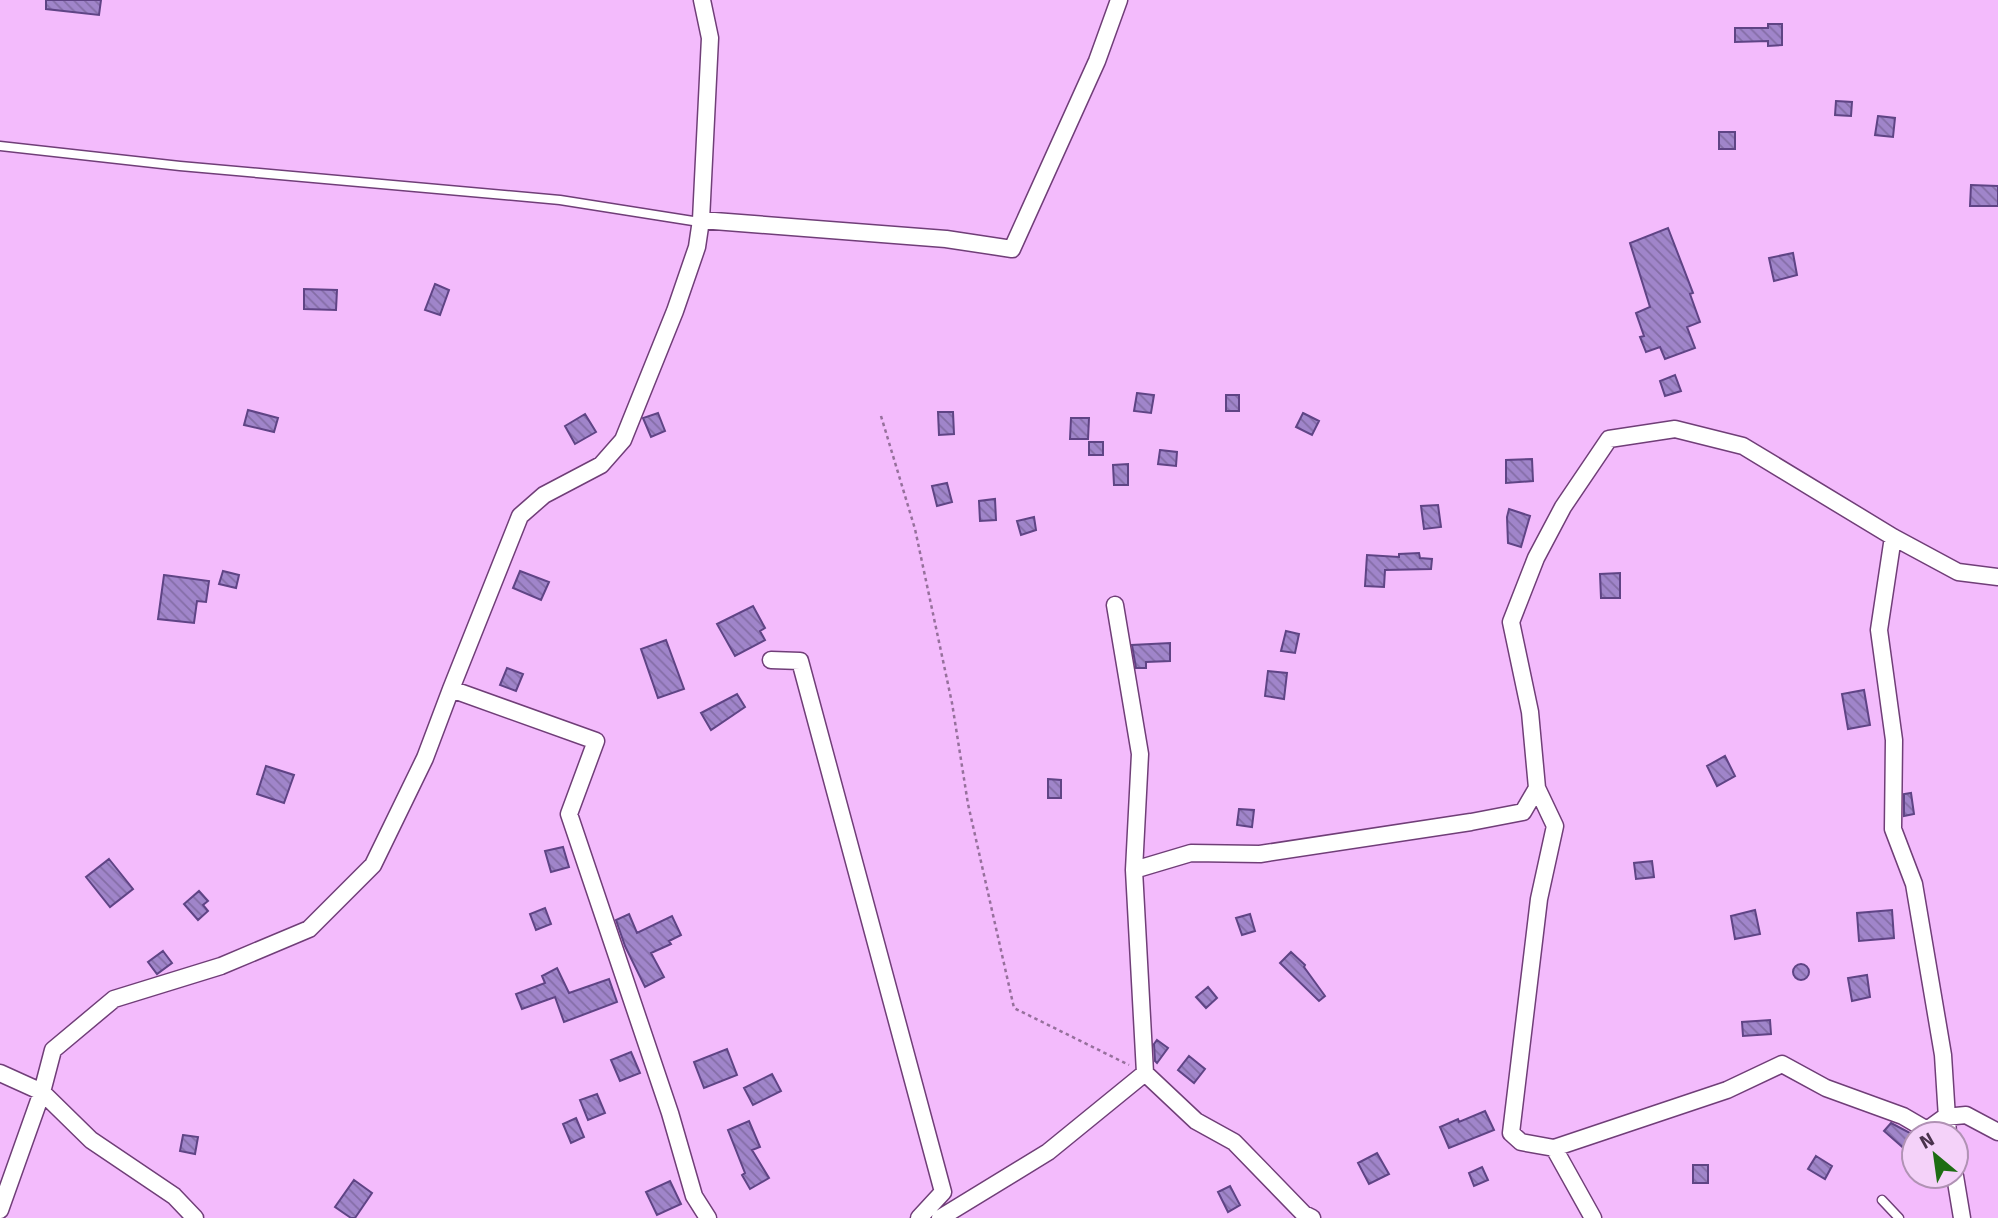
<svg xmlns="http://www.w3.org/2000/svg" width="1998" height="1218" font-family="Signika,sans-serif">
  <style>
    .building { fill: url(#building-back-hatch); stroke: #5f4485; stroke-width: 2 }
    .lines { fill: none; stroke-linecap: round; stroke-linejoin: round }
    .service-casing { stroke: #703e78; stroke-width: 11 }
    .minor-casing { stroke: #703e78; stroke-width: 19 }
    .path { stroke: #96709c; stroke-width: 2.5; stroke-dasharray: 3.5 3.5; stroke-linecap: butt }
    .service { stroke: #fff; stroke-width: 8 }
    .minor { stroke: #fff; stroke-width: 16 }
  </style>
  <defs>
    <pattern id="building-back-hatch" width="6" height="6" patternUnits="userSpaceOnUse" patternTransform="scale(1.75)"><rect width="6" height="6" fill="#a085ca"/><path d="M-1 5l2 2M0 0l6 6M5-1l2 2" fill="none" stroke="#846da6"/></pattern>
  </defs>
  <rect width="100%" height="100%" fill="#f3bbfc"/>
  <path class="building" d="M46 0H101L99 15 46 9Z
    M1768 24H1782V45L1768 46V41L1735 42V28H1768Z
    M1836 101 1852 102 1851 116 1835 115Z
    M1878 116 1895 118 1893 137 1875 135Z
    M1719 132H1735V149H1719Z
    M1971 185 1998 186V206H1970Z
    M1668 228 1693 293 1690 294 1700 322 1687 327 1695 348 1665 359 1660 347 1646 352 1640 337 1644 336 1636 313 1650 307 1630 243Z
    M1793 253 1797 275 1774 281 1769 258Z
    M435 284 449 290 440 315 425 310Z
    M304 289 337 290 336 310 304 309Z
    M1675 375 1681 391 1665 396 1660 381Z
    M1137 393 1154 395 1151 413 1134 411Z
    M1226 395H1239V411H1226Z
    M248 410 278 418 274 432 244 425Z
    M938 412H953L954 434 939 435Z
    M658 413 665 431 651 437 643 418Z
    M1303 413 1319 421 1312 435 1296 427Z
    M585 414 596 432 575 444 565 426Z
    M1071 418H1089L1088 439H1070Z
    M1089 442H1103V455H1089Z
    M1160 450 1177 452 1176 466 1158 464Z
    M1532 459 1533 481 1506 483V460Z
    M1128 464V485H1114L1113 465Z
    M947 483 952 502 937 506 932 486Z
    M995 499 996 520 980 521 979 501Z
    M1438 505 1441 527 1424 529 1421 506Z
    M1509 509 1530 516 1521 547 1508 543 1507 517Z
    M1034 517 1036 530 1021 535 1017 521Z
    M1419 553 1420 558 1432 559 1431 569 1385 570 1384 587 1365 586 1367 555 1399 557V554Z
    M223 571 239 575 236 588 219 584Z
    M520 571 549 582 541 600 513 588Z
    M1620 573V598H1601L1600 574Z
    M164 575 209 581 206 602 197 601 194 623 158 619Z
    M753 606 765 628 760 631 765 640 735 656 717 624Z
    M1286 631 1299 634 1295 653 1281 651Z
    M666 640 684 689 658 698 641 649Z
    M1170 643V661L1146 662V668H1136L1132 645Z
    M507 668 523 674 516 691 500 685Z
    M1268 671 1287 673 1284 699 1265 696Z
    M1864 690 1870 725 1848 729 1842 694Z
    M737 694 745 707 711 730 701 713Z
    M1725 756 1735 776 1717 786 1707 766Z
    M266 766 294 775 284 803 257 794Z
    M1048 779 1061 780V798H1048Z
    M1911 793 1914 814 1904 816V794Z
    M1239 809 1254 810 1252 827 1237 825Z
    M563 847 569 867 551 872 545 851Z
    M109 859 133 889 110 907 86 877Z
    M1652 861 1654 877 1636 879 1634 863Z
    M199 891 208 901 203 905 208 911 198 920 184 904Z
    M545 908 551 924 536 930 530 914Z
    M1755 910 1760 934 1735 939 1731 916Z
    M1892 910 1894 938 1859 941 1857 913Z
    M629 914 637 933 672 916 681 935 669 941 671 944 651 953 664 977 645 987 625 946 616 920Z
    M1250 914 1255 931 1242 935 1236 918Z
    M163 951 172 963 157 974 148 962Z
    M1291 952 1305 965 1304 967 1325 996 1319 1001 1280 963Z
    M1793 972a8 8 0 1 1 16 0a8 8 0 1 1-16 0Z
    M557 968 569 993 609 979 617 1002 564 1022 555 997 522 1009 516 994 545 983 542 976Z
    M1867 975 1870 997 1852 1001 1848 978Z
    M1208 987 1217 998 1206 1008 1196 997Z
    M1770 1020 1771 1034 1743 1036 1742 1022Z
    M1157 1040 1168 1048 1157 1063 1155 1061 1154 1044Z
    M727 1049 737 1075 704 1088 694 1062Z
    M631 1052 640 1073 620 1081 611 1060Z
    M1189 1056 1205 1069 1194 1083 1178 1070Z
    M772 1074 781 1091 753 1105 744 1088Z
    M597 1094 605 1113 588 1120 580 1100Z
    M1485 1111 1494 1130 1449 1148 1440 1127 1458 1119 1459 1122Z
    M576 1118 584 1137 571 1143 563 1124Z
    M749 1121 760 1147 752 1150 769 1178 750 1189 742 1175 745 1173 728 1130Z
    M1891 1123 1914 1135V1143L1907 1151 1884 1131Z
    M183 1135 198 1137 195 1154 180 1151Z
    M1377 1153 1389 1174 1369 1184 1358 1163Z
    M1816 1156 1832 1166 1825 1179 1808 1169Z
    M1693 1165H1708V1183H1693Z
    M1482 1167 1488 1180 1474 1186 1469 1173Z
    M354 1180 372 1193 355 1218H351L335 1207Z
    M670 1181 681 1204 657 1215 646 1192Z
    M1230 1186 1240 1205 1228 1212 1218 1192Z"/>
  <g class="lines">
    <defs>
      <path id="service" d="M0 146 180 166 560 200 693 221 701 220
        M1882 1200 1899 1218"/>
      <path id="minor" d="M701 220 710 38 702 0
        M1893 537 1879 630 1894 740 1893 829 1914 884 1943 1055 1948 1134
        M1115 605 1140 754 1134 870 1145 1073 1196 1121 1234 1142 1304 1214 1312 1218
        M771 660 800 661 943 1192 919 1218
        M451 689 596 741 569 814 670 1113 694 1196 708 1218
        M1537 788 1555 826 1539 899 1511 1133 1521 1142 1554 1148 1727 1090 1782 1064 1826 1088 1903 1116 1927 1130 1945 1117 1966 1115 1998 1132
        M1134 870 1191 853 1260 854 1471 822 1523 812 1537 788 1530 712 1511 622 1536 558 1563 507 1609 439 1675 429 1743 446 1893 537 1958 572 1998 577
        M0 1073 42 1092 91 1140 174 1196 195 1218
        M1554 1148 1593 1218
        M1955 1176 1962 1218
        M0 1210 42 1092 53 1050 114 999 221 966 309 929 373 865 425 758 451 689 520 516 544 495 601 465 623 440 675 311 697 247 701 220 946 239 1012 249 1097 61 1119 0
        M940 1218 1048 1152 1145 1073"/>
    </defs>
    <use href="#service" class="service-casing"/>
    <use href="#minor" class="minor-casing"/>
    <path class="path" d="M881 416 915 529 952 703 968 804 1014 1008 1129 1065"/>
    <use href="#service" class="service"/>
    <use href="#minor" class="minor"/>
  </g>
  <g transform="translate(1935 1155) rotate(331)"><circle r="33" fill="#f4d2f9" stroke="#b092b4" stroke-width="2"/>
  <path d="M0-5L12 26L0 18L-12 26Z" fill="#1d6d13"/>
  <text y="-10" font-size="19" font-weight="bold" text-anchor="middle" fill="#49324c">N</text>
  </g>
</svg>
